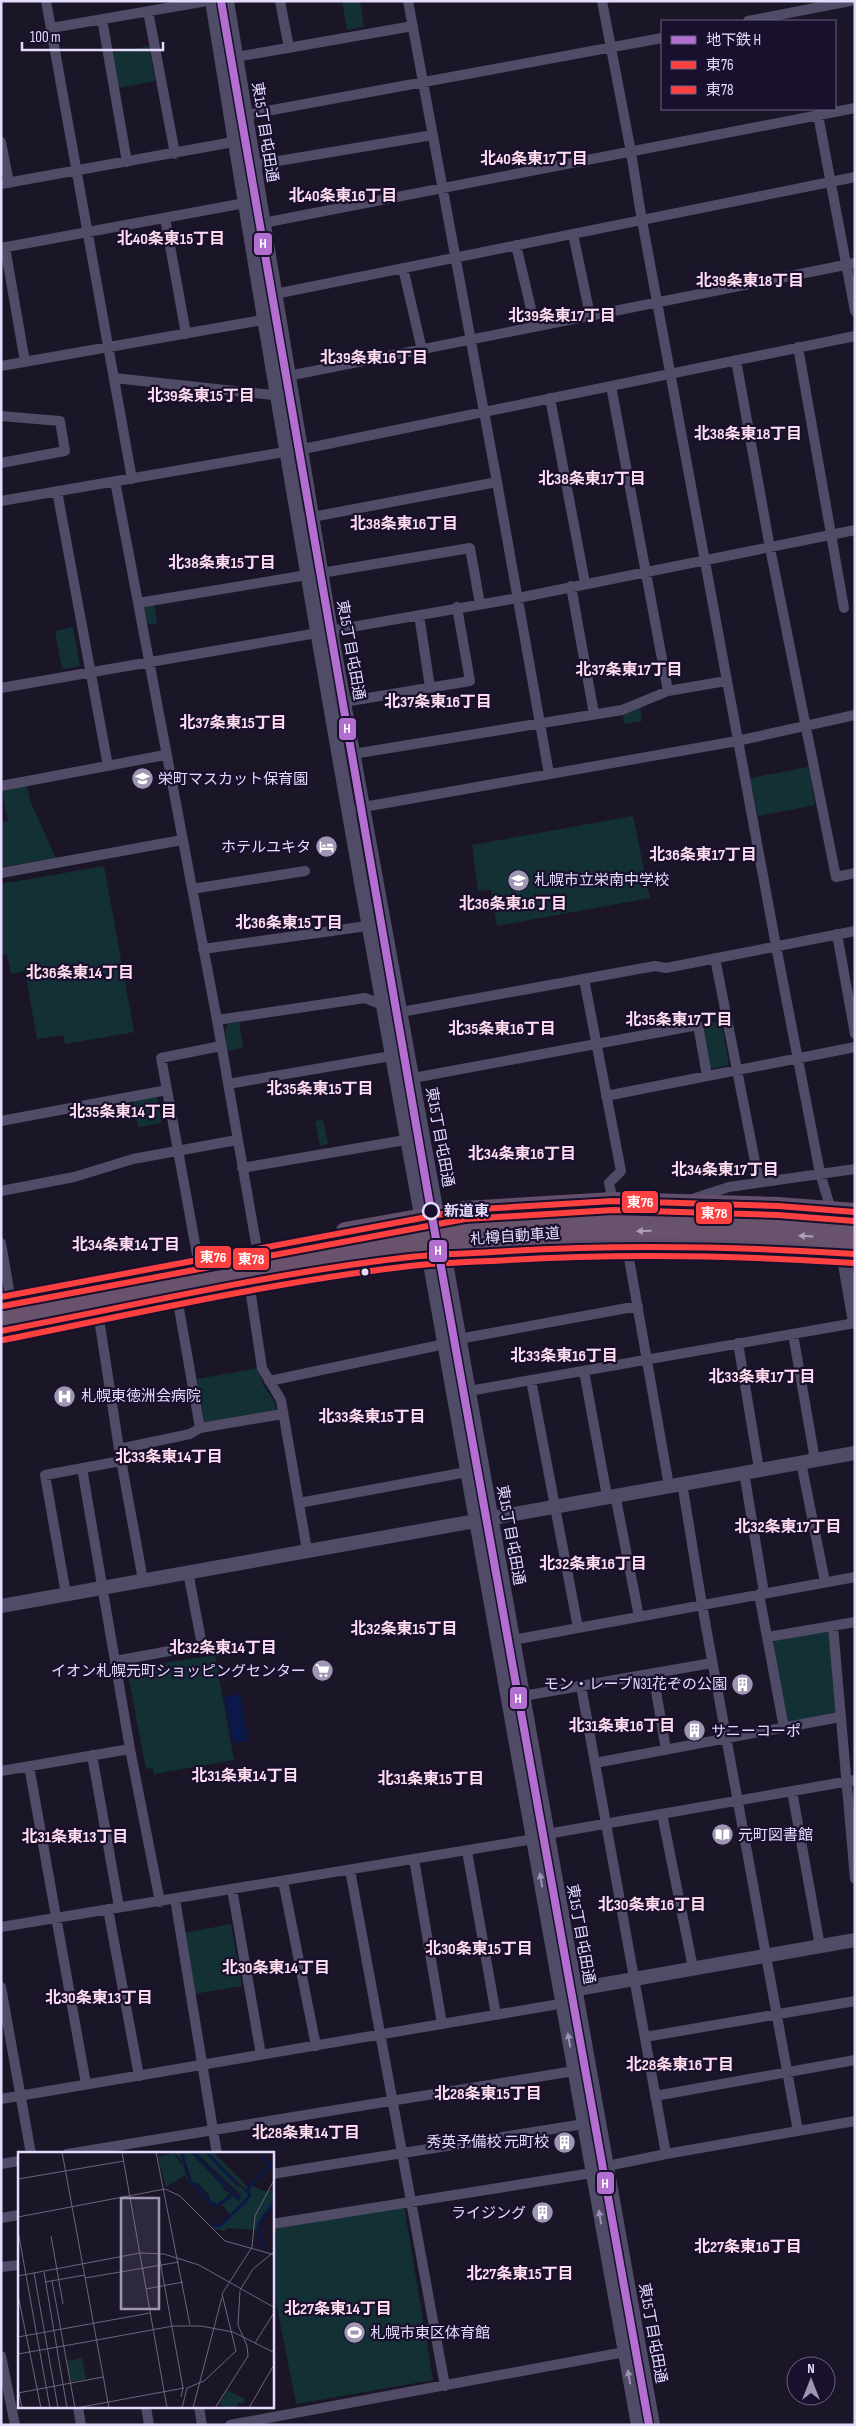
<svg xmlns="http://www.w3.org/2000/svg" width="856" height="2426" font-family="'Sofia Sans Condensed','Noto Sans JP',sans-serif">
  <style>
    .green { fill: #133035 }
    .water { fill: #0a194a }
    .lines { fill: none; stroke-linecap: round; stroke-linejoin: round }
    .minor { stroke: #504b67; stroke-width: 10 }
    .tertiary { stroke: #504b67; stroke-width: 14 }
    .trunk { stroke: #624f6b; stroke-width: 18 }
    .motorway-bridge { stroke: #69526b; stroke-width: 19 }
    .bus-1-casing { stroke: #18102d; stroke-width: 10 }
    .bus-2-casing { stroke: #18102d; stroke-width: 10 }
    .bus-1 { stroke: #ff4040; stroke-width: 6 }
    .bus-2 { stroke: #ff4040; stroke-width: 6 }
    .metro-1-casing { stroke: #18102d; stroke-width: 11 }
    .metro-1 { stroke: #b36fd0; stroke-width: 8 }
    .oneway { fill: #ad9dbc }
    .oneway2 { fill: #9a93b3 }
    .stop-dot { fill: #18102d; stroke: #e4dbff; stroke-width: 2.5 }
    .bus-dot { fill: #e4dbff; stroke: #18102d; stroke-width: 2 }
    .labels { text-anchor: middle; stroke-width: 4.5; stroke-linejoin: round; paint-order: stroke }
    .street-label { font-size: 15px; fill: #e4dbff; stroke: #18102d }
    .poi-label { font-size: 15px; fill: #e4dbff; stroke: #18102d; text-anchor: start }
    .stop-label { font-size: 15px; font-weight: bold; fill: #e4dbff; stroke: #18102d; text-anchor: start }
    .neighbourhood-label { font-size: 16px; font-weight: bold; fill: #ffddef; stroke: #18102d }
    .inset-river { fill: none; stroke: #0a194a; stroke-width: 2.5 }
    .inset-road { fill: none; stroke: #6b657d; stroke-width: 1 }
    .view { fill: #9e96b3; fill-opacity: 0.15; stroke: #9e96b3; stroke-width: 2.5 }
    .inset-edge { fill: none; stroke: #e4dbff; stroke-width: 2.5 }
    .line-badge { stroke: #18102d; stroke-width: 2 }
    .badge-label { font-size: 14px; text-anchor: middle; font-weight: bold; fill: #fff }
  </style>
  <rect width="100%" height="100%" fill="#1b1627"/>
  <path class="green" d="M342 1H360L364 27 347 30Z
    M149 46 155 81 119 88 113 53Z
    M154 603 157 623 145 625 142 605Z
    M73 627 80 666 62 669 55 631Z
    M640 707 642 721 624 724 623 714Z
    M809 767 815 805 758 816 750 778Z
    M27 786 30 801 56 858 1 867V823L8 821 2 790Z
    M633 816 650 898 497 926 491 890 478 891 472 845Z
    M104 866 134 1032 65 1044 63 1035 37 1039 25 971 11 974 7 954 1 955V884Z
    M721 1021 729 1065 709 1069 702 1025Z
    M239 1022 243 1048 227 1051 225 1031 228 1024Z
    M157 1096 162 1123 138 1127 133 1101Z
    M323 1120 328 1144 320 1146 315 1121Z
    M259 1368 263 1385 274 1400 277 1413 205 1425 197 1379Z
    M829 1631 837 1715 788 1724 771 1646 775 1641Z
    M215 1655 234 1760 154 1774 153 1768 146 1769 127 1669Z
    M231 1924 242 1986 194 1994 184 1933Z
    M404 2206 433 2380 296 2404 273 2286 272 2227Z"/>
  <path class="water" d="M240 1694 248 1741 233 1743 224 1697Z"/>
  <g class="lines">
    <path class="minor" d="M46 1 132 479
      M280 1 289 48
      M408 1 497 482 549 774
      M602 1 631 152 641 215 776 946 820 1173 832 1213
      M148 11 175 154
      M102 19 127 162
      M748 21 850 1
      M51 28 207 1
      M236 57 413 26
      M818 115 855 311
      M240 116 662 38
      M1 142 9 183
      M254 165 433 135
      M1 184 250 139
      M165 218 186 334
      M263 223 855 108
      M573 234 590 315
      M516 245 535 326
      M5 247 25 362
      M1 248 245 203
      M403 268 422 350
      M270 295 855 177
      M798 347 844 608
      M736 360 770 548 836 877 855 873
      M1 366 279 317
      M114 378 282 396
      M273 379 855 263
      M611 386 668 691
      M550 398 585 583
      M1 416 60 421 65 451 1 463
      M115 481 217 1020 257 1249
      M57 491 108 766
      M1 501 313 447 855 336
      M307 518 497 482
      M321 573 470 548 480 604
      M571 586 594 714
      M138 603 307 575
      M419 615 430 687
      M1 688 518 598 855 530
      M344 702 470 681 457 607
      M353 754 622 710 668 691 726 681
      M1 786 165 755
      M358 808 737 741 855 715
      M1 873 182 840
      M192 889 305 871
      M837 934 855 1034
      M203 949 367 926
      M715 958 759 1182
      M584 979 621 1171 609 1183 613 1201
      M217 1020 365 998 401 1012 655 966 666 968 855 931
      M413 1078 698 1025 707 1076
      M228 1084 391 1056
      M167 1090 198 1260
      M606 1096 855 1047
      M1 1121 167 1090 161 1058 221 1046
      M242 1168 423 1137
      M1 1191 74 1177 133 1159 237 1140
      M692 1199 729 1187 855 1169
      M1 1243 10 1295
      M627 1247 669 1486
      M249 1282 262 1368 281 1400 307 1550
      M177 1297 200 1428
      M98 1312 119 1449 143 1580
      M793 1334 815 1460
      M459 1339 638 1306
      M738 1343 759 1469
      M584 1371 607 1496
      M531 1380 578 1628
      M269 1381 445 1344
      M469 1391 855 1323
      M119 1449 190 1434 200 1428 283 1414
      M801 1462 825 1582
      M82 1468 130 1749 160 1902
      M744 1472 764 1593
      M682 1483 702 1605 798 2131
      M615 1494 639 1617
      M299 1503 483 1469
      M66 1594 45 1475 121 1461
      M759 1594 784 1728
      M833 1626 855 1879
      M768 1637 855 1622
      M513 1640 855 1577
      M115 1661 202 1645 188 1572
      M653 1673 666 1750
      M581 1686 666 2154
      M523 1696 712 1663
      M92 1755 119 1907
      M595 1763 840 1717
      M29 1766 86 2084
      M1 1771 130 1749
      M792 1791 820 1946
      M662 1814 693 1968
      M547 1834 855 1780
      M467 1851 496 2015
      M414 1859 442 2024
      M350 1870 445 2386
      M283 1881 316 2046
      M232 1889 261 2055
      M175 1899 217 2154
      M108 1909 139 2076
      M1 1927 534 1839
      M1 1987 31 2154
      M645 2037 855 2001
      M655 2096 855 2060
      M1 2099 577 2001
      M67 2154 574 2071
      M1 2164 19 2161
      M272 2174 584 2124
      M1 2218 19 2215
      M272 2224 592 2173 607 2166 666 2154 855 2121
      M1 2267 19 2265
      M1 2356 15 2425
      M78 2407 81 2425
      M146 2407 149 2425
      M199 2407 202 2425
      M230 2425 630 2351"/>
    <path class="tertiary" d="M212 1C278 410 348 818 423 1226
      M227 1 331 631 439 1225
      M443 1246 653 2425
      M427 1247 638 2425
      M843 1253 855 1322
      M1 1606 855 1453
      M566 1991 855 1940"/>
    <path class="trunk" d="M345 1231 464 1210 613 1201 778 1206 855 1212
      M1 1331 177 1297 290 1273 412 1257 538 1249 627 1247H744L855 1254"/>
    <path class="motorway-bridge" d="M1 1304C125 1280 250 1252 376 1235 532 1214 698 1208 855 1226
      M1 1318C126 1294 250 1267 376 1249 528 1228 702 1222 855 1240"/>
    <defs>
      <path id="bus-1" d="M1 1297 464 1210 613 1201 778 1206 855 1212
        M1 1331C137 1305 272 1273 410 1257 437 1254 464 1254 492 1252 613 1244 734 1246 855 1254"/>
      <path id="bus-2" d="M3 1306 465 1219 613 1210 778 1215 854 1221
        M3 1340C138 1313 273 1282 410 1266 437 1263 465 1262 492 1261 613 1253 734 1255 854 1263"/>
    </defs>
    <use href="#bus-1" class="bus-1-casing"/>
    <use href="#bus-2" class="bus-2-casing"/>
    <use href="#bus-1" class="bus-1"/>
    <use href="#bus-2" class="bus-2"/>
    <defs>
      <path id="metro-1" d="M221 1 431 1211 649 2425"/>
    </defs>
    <use href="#metro-1" class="metro-1-casing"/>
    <use href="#metro-1" class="metro-1"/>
  </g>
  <defs><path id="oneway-solid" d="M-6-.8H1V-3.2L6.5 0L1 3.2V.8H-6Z" transform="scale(1.25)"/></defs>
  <g class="oneway">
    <use href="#oneway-solid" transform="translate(644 1231) rotate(179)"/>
    <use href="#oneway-solid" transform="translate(806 1236) rotate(-177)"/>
  </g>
  <g class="oneway2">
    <use href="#oneway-solid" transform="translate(541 1880) rotate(-100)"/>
    <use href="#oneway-solid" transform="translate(569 2040) rotate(-100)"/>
    <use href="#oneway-solid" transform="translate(600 2217) rotate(-100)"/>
    <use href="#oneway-solid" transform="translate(629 2377) rotate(-100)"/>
  </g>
  <defs>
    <symbol id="school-disc" viewBox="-11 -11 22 22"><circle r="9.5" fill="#9e96b3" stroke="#18102d"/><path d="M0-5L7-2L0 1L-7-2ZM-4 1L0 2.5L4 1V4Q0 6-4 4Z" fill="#fff"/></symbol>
    <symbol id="hotel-disc" viewBox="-11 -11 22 22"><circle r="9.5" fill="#9e96b3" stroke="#18102d"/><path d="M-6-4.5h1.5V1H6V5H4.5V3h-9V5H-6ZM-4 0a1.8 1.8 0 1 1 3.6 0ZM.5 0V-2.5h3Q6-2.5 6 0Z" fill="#fff"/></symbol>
    <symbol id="hospital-disc" viewBox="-11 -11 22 22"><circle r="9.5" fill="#9e96b3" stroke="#18102d"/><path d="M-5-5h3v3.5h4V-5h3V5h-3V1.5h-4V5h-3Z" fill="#fff"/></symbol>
    <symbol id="supermarket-disc" viewBox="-11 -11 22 22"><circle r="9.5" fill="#9e96b3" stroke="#18102d"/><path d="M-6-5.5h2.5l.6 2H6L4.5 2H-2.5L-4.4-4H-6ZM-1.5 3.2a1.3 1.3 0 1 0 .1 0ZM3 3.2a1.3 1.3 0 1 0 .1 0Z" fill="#fff"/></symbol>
    <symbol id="building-disc" viewBox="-11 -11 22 22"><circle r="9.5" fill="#9e96b3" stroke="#18102d"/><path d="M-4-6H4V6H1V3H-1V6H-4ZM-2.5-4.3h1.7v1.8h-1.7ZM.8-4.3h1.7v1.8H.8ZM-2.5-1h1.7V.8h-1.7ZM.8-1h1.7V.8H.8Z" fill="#fff"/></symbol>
    <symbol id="library-disc" viewBox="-11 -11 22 22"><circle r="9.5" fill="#9e96b3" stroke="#18102d"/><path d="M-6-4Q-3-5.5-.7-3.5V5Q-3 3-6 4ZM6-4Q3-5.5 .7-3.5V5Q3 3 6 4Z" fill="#fff"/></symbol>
    <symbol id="stadium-disc" viewBox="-11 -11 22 22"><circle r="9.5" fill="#9e96b3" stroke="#18102d"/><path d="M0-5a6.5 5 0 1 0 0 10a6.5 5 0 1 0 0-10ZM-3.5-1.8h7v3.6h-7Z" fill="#fff"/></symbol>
  </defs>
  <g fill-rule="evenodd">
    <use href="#school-disc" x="130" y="766" width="25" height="25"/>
    <use href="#hotel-disc" x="314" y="834" width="25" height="25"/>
    <use href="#school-disc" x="506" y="868" width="25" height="25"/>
    <use href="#hospital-disc" x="52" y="1384" width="25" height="25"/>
    <use href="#supermarket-disc" x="310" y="1658" width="25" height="25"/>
    <use href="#building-disc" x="730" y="1672" width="25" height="25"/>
    <use href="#building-disc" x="682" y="1718" width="25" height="25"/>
    <use href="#library-disc" x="710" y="1822" width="25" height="25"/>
    <use href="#building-disc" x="552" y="2130" width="25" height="25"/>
    <use href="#building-disc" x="530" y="2200" width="25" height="25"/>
    <use href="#stadium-disc" x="342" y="2320" width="25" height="25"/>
  </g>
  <circle class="stop-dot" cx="431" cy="1211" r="8"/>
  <circle class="bus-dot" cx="365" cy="1272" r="4.5"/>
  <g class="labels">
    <g class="street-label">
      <text transform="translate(265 132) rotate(81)" y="5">東15丁目屯田通</text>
      <text transform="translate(351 650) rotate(80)" y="5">東15丁目屯田通</text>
      <text transform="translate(440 1137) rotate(80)" y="5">東15丁目屯田通</text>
      <text transform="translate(515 1236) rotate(-4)" y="5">札樽自動車道</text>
      <text transform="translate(511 1535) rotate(80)" y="5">東15丁目屯田通</text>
      <text transform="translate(581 1934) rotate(80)" y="5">東15丁目屯田通</text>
      <text transform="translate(653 2333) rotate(80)" y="5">東15丁目屯田通</text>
    </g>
    <g class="poi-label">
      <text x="158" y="784">栄町マスカット保育園</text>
      <text x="311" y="852" text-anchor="end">ホテルユキタ</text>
      <text x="534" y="885">札幌市立栄南中学校</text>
      <text x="81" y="1401">札幌東徳洲会病院</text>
      <text x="306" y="1676" text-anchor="end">イオン札幌元町ショッピングセンター</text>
      <text x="727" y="1689" text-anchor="end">モン・レーブN31花ぞの公園</text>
      <text x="711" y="1736">サニーコーポ</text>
      <text x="738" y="1840">元町図書館</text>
      <text x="549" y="2147" text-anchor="end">秀英予備校 元町校</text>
      <text x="526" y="2218" text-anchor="end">ライジング</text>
      <text x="370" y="2338">札幌市東区体育館</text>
    </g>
    <g class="stop-label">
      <text x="444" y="1216">新道東</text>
    </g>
    <g class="neighbourhood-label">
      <text x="534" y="164">北40条東17丁目</text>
      <text x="343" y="201">北40条東16丁目</text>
      <text x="171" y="244">北40条東15丁目</text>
      <text x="750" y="286">北39条東18丁目</text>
      <text x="562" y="321">北39条東17丁目</text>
      <text x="374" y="363">北39条東16丁目</text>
      <text x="201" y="401">北39条東15丁目</text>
      <text x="748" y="439">北38条東18丁目</text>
      <text x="592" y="484">北38条東17丁目</text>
      <text x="404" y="529">北38条東16丁目</text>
      <text x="222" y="568">北38条東15丁目</text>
      <text x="629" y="675">北37条東17丁目</text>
      <text x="438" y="707">北37条東16丁目</text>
      <text x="233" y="728">北37条東15丁目</text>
      <text x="703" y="860">北36条東17丁目</text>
      <text x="513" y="909">北36条東16丁目</text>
      <text x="289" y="928">北36条東15丁目</text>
      <text x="80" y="978">北36条東14丁目</text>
      <text x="679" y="1025">北35条東17丁目</text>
      <text x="502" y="1034">北35条東16丁目</text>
      <text x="320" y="1094">北35条東15丁目</text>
      <text x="123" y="1117">北35条東14丁目</text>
      <text x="522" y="1159">北34条東16丁目</text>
      <text x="725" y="1175">北34条東17丁目</text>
      <text x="126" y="1250">北34条東14丁目</text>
      <text x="564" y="1361">北33条東16丁目</text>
      <text x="762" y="1382">北33条東17丁目</text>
      <text x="372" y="1422">北33条東15丁目</text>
      <text x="169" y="1462">北33条東14丁目</text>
      <text x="788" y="1532">北32条東17丁目</text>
      <text x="593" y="1569">北32条東16丁目</text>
      <text x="404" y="1634">北32条東15丁目</text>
      <text x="223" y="1653">北32条東14丁目</text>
      <text x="622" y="1731">北31条東16丁目</text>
      <text x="245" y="1781">北31条東14丁目</text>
      <text x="431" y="1784">北31条東15丁目</text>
      <text x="75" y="1842">北31条東13丁目</text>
      <text x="652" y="1910">北30条東16丁目</text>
      <text x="479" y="1954">北30条東15丁目</text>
      <text x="276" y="1973">北30条東14丁目</text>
      <text x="99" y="2003">北30条東13丁目</text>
      <text x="680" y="2070">北28条東16丁目</text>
      <text x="488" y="2099">北28条東15丁目</text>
      <text x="306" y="2138">北28条東14丁目</text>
      <text x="748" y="2252">北27条東16丁目</text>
      <text x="520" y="2279">北27条東15丁目</text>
      <text x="338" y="2314">北27条東14丁目</text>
    </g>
  </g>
  <g transform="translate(18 2152)">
    <rect width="256" height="256" fill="#1b1627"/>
    <path d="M156 0H162L170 30 167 23 148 35 140 5 156 1 165 16 163 8ZM165 0H172L206 35 204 37 212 41 200 53 191 47 192 44 180 31 174 30ZM178 0H188L231 43 205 70 212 62 204 53 213 43 221 49 223 43ZM190 0H195L231 36 228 38ZM234 34 249 40 256 36V47L238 78 209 76 207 79 194 76 196 72 203 75 233 44 230 39ZM64 206 68 227 53 230 49 209ZM209 238 227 247 224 252 220 250 219 256H208L201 252Z" fill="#133035"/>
    <path class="inset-river" d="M163 0 173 30 197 54 217 42M175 0 222 48M188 0 220 34M193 74H202L227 50 232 43 229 37 253 14 240 0M245 97 240 73 257 48"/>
    <path class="inset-road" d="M44 0 91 256M104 0 149 256M138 0 172 173M0 27 106 9M0 65 147 37 162 44 207 89 257 103M0 79 32 256M33 84 45 152M141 103 165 236 163 245M26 120 49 256M16 121 40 256M0 124 122 101 146 102 181 113 257 156M67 126 161 110M34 129 57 256M27 130 67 123M128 137 165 130M222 138 235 117 257 99M0 143 23 256M0 185 132 161M79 188 155 174H183L215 180 257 201M237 191 257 159M0 202 79 188M0 236 4 256M0 241 85 225M58 256 166 236M164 256 169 236 186 229 218 199 204 142 234 95 237 64 257 26M175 256 204 145M197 256 230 204 229 194 220 173 222 139M231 256 257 211"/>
    <path class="view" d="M103 46H141V157H103Z"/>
    <rect width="256" height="256" class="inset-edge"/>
  </g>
  <g class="line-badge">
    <rect x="253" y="232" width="20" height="24" rx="5" fill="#b36fd0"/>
    <rect x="338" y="717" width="19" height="24" rx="5" fill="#b36fd0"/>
    <rect x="621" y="1190" width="38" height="24" rx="5" fill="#ff4040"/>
    <rect x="695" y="1201" width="38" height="24" rx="5" fill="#ff4040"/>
    <rect x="428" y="1239" width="20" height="24" rx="5" fill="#b36fd0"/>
    <rect x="194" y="1245" width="38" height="24" rx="5" fill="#ff4040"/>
    <rect x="232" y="1247" width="38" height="24" rx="5" fill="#ff4040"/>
    <rect x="509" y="1686" width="19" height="24" rx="5" fill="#b36fd0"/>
    <rect x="596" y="2171" width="19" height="24" rx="5" fill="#b36fd0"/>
  </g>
  <g class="badge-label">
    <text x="263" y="248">H</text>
    <text x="347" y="733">H</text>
    <text x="640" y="1207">東76</text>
    <text x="714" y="1218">東78</text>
    <text x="438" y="1255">H</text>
    <text x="213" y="1262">東76</text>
    <text x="251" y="1264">東78</text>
    <text x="518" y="1703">H</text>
    <text x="605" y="2188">H</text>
  </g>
  <rect width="856" height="2426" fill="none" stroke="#e4dbff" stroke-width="5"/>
  <rect x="661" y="20" width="175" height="90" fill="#18102d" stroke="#6a6181"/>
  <rect x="671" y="36" width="25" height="8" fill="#b36fd0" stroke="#6a6181"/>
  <text x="706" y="45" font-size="15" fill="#e4dbff">地下鉄 H</text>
  <rect x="671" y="61" width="25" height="8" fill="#ff4040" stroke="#6a6181"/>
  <text x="706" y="70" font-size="15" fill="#e4dbff">東76</text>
  <rect x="671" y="86" width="25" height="8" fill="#ff4040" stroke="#6a6181"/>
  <text x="706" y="95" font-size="15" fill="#e4dbff">東78</text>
  <g transform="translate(811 2381)"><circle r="24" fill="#18102d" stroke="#6a6181"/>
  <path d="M0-4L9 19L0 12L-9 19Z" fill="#9e96b3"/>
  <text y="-8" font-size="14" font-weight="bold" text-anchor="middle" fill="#e4dbff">N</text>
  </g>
  <path d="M22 42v8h141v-8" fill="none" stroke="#e4dbff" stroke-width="2.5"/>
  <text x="30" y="42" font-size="15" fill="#e4dbff" stroke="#18102d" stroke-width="4" paint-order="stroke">100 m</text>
</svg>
